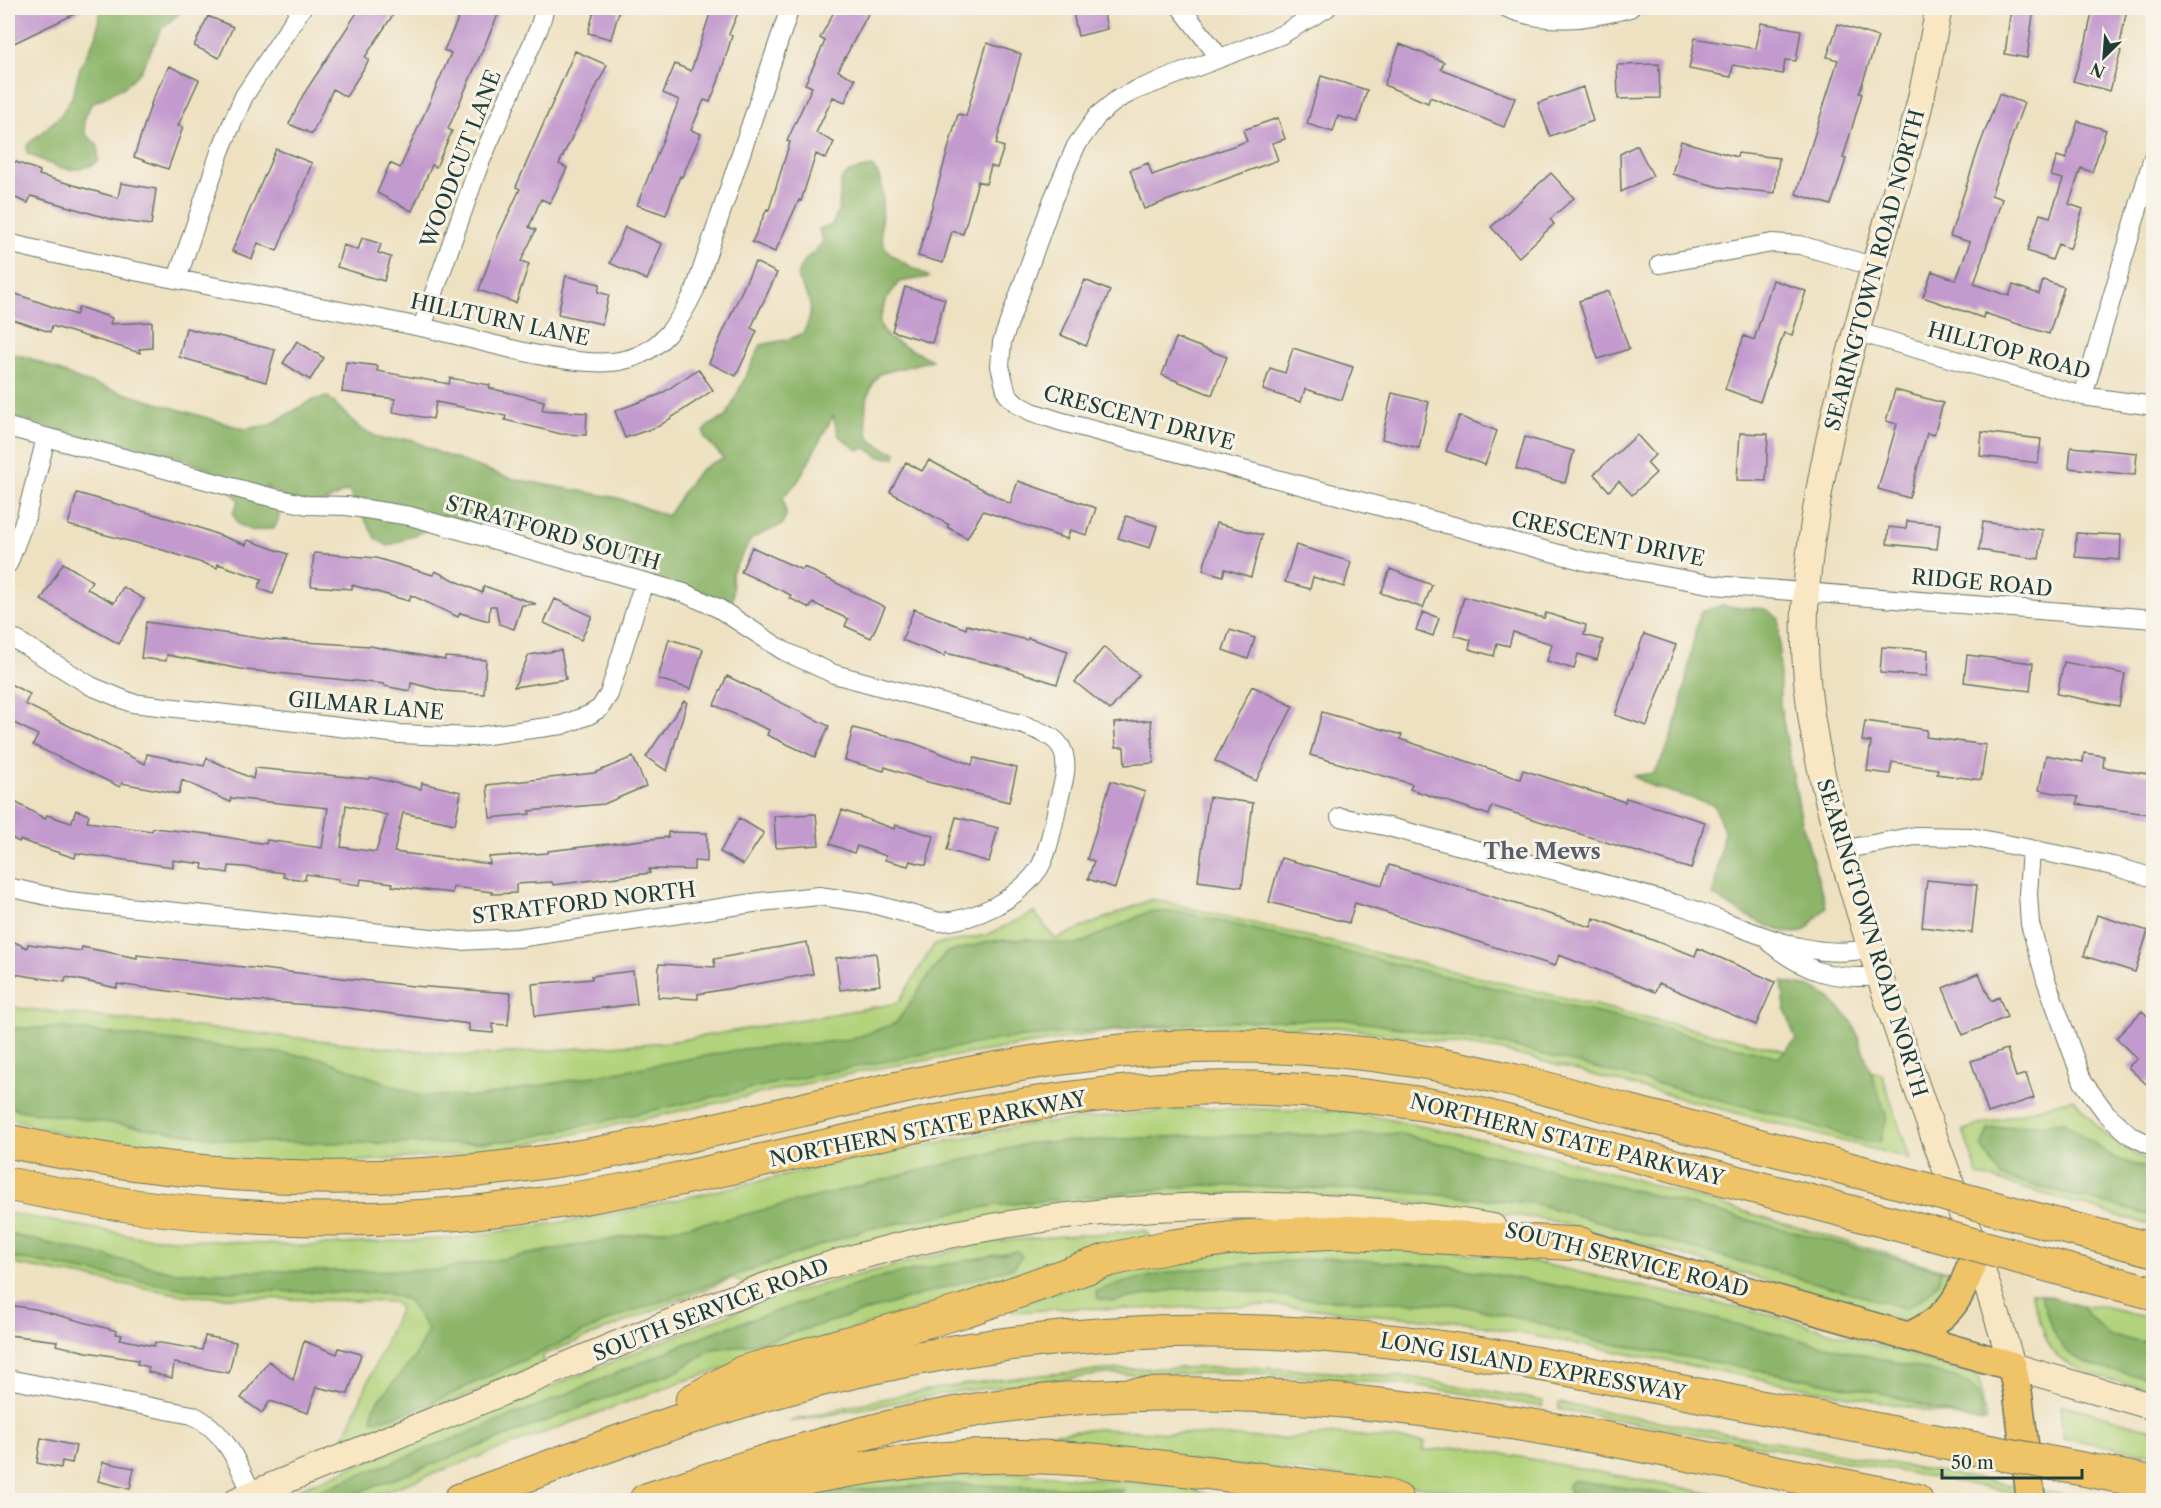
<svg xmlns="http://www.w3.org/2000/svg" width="2161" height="1508" font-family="'Libre Caslon Text',serif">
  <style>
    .green { fill: #b2d37b; stroke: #688858; stroke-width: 1.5 }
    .forest { fill: #8db56b; stroke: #567950; stroke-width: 1.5 }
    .building { fill: #c39ace; fill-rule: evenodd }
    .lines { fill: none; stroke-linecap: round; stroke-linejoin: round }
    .street-casing { stroke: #677665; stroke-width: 20 }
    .secondary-casing { stroke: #677665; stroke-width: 28 }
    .primary-casing { stroke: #677665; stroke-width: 31 }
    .highway-casing { stroke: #677665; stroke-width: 35 }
    .street { stroke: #fff; stroke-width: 18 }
    .secondary { stroke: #f9e7c3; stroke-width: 26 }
    .primary { stroke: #efc469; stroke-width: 28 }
    .highway { stroke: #efc469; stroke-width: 33 }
    .highway-bridge-casing { stroke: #677665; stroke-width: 35; stroke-linecap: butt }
    .highway-bridge { stroke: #efc469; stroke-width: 33 }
    .labels { text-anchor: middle; stroke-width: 6; stroke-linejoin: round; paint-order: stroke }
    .street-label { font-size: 21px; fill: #1f3d34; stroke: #f7f3e8 }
    .neighbourhood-label { font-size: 22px; font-weight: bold; fill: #585e6a; stroke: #f7f3e8 }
  </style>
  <rect width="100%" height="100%" fill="#f7f3e8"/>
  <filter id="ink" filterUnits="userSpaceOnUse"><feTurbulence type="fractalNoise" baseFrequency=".0167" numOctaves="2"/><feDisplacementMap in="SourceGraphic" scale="12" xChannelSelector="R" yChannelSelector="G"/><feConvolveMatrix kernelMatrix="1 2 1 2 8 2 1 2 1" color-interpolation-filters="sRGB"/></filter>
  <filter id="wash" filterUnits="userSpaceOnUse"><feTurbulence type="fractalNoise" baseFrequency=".008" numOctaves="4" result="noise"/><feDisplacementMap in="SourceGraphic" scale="24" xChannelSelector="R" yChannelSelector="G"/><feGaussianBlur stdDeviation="1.35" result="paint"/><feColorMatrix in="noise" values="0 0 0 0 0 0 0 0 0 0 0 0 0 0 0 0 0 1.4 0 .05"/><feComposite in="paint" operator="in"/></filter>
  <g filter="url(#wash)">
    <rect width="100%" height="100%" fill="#eee1c1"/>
    <path class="green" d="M1152 899 1882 1074 1910 1159 1499 1050 1338 1027 1134 1028 878 1068 486 1153 315 1164 119 1150 8 1118V1007L467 1056 669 1042 898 1003 934 945 987 935 1034 912 1055 939Z
      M2073 1098 2105 1135 2153 1165V1226L1978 1175 1963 1130Z
      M1191 1108 1349 1111 1533 1150 1954 1273 1952 1296 1908 1323 1668 1251 1544 1219 1380 1199 1209 1194 743 1284 733 1278 543 1355V1364L394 1425 343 1440 400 1308 393 1302 189 1296 8 1263V1213L140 1237 305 1246 457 1238 609 1215 840 1163 1025 1125Z
      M1145 1230 1150 1238 684 1381 362 1500H272L769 1298 986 1242Z
      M1292 1240 1405 1245 1533 1262 1791 1320 1979 1376 1986 1422 1467 1323 1272 1305 1129 1309 1072 1308 1013 1312 1010 1305 1156 1261Z
      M2031 1292 2083 1307 2099 1306 2153 1319V1390C2123 1382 2065 1375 2049 1345 2041 1329 2037 1309 2031 1292Z
      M1249 1367 1409 1377 1543 1401 1542 1407 1414 1385 1250 1373 1106 1374 954 1392 789 1422C892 1392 1001 1376 1108 1370 1155 1367 1202 1368 1249 1367Z
      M1559 1403 2093 1500H2056L1559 1409Z
      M2060 1406H2069L2153 1430V1454L2063 1438Z
      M1099 1429 1280 1439 1338 1434 1425 1442 1422 1451 1467 1447 1745 1500H1526L1307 1472 969 1441Z
      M1017 1473 1188 1487 1210 1496 1116 1500H761L827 1484Z"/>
    <path class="forest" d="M104 8H185L162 28 140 72 124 87 91 104 84 120 85 134 98 145V162C70 177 52 166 27 153V145L61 115 72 97 80 68 97 34 99 15Z
      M873 167C895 195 869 232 889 252 897 261 918 269 929 277L899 282 885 301 879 323 888 338 932 360 879 374C864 396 862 413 870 440L887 450 897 452 895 458 880 457 866 448 858 450 839 436 833 416 798 481 783 497 786 515 782 525 752 538 732 573 733 597 729 606 662 587 649 571 615 556 522 526 450 520 388 546 376 539 348 490 308 511 266 486C275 502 286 510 274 528L253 531 238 524 233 513 239 500 209 470 182 458 141 447 97 442 8 415V353L27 357 80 380 244 429 270 425 312 400 328 397 361 429 384 440 411 439 439 453 509 478 618 498 667 516C685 493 693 465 724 459L705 438 704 432 708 426 726 417 761 345 790 339 803 333C808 324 813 311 809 301 806 289 794 282 799 270 803 258 817 252 823 241L819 229 832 225C852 192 820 173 873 167Z
      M1720 606 1766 609 1779 619 1780 705 1802 823 1826 907C1819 914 1812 926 1803 931 1785 941 1728 906 1713 895L1724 830 1714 805 1654 787 1633 776 1654 773C1684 726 1686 665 1700 612Z
      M1148 912H1182L1779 1057 1796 1040 1785 1008 1782 982 1811 987 1830 998 1853 1023 1887 1117 1880 1142H1866L1783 1116 1501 1044 1342 1019 1203 1022 1001 1039 809 1076 518 1140 454 1144 244 1142 18 1110 8 1105V1028H62L320 1058 418 1095 477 1097 743 1049 850 1040 896 1023 945 953 991 941 1028 939 1077 945Z
      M2064 1122 2116 1159 2153 1170V1216L2001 1177 1982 1148 1988 1129Z
      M1401 1134 1579 1176 1941 1270C1939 1290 1921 1300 1904 1308L1533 1203 1394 1191 1205 1185 992 1206 867 1229 617 1317 425 1406 385 1419 372 1420 374 1406 414 1358 428 1330 408 1300 386 1293 190 1290 8 1257V1234L174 1272 440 1270 731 1218 1030 1143 1188 1136Z
      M1017 1251 1022 1256 1014 1267 776 1338 737 1347 712 1349 679 1370 339 1500H295L543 1404 716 1331 884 1276Z
      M1334 1258 1453 1267 1632 1299 1955 1377C1981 1390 1980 1394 1983 1422L1963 1418 1882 1393 1591 1340 1535 1322 1454 1304 1305 1299 1220 1288 1178 1289 1115 1301 1098 1299 1096 1291C1173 1265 1253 1264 1334 1258Z
      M2040 1294 2080 1306 2109 1336 2153 1343V1378C2127 1373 2095 1370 2073 1356 2054 1344 2047 1313 2040 1294Z
      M1573 1480 1707 1500H1581L1569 1492 1568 1485Z
      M952 1484 1124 1490 1121 1493 1049 1500H798L850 1490Z"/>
    <g id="blocks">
      <path class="building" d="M8 8H87L8 46Z
        M360 8H382L393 15 365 57 369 60 346 97 333 89 312 134 289 124 303 95Z
        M463 8H501L448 129 452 131 436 167 432 165 412 211 377 193 390 163 400 168 426 110 451 53 444 50Z
        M595 8H620L611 39 588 33Z
        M712 8H740L729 34 732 36 718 82 710 102 704 100 691 130 701 134 682 177 680 176 666 215 637 205 679 100 663 93 675 64 691 71Z
        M836 8H856L868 14 838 71 855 79 845 102 833 97 816 133 834 142 826 159 816 154 801 201 799 200 775 252 752 242 767 209 769 210 790 142 787 141 812 87 805 84 825 41 820 38Z
        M1072 8H1103L1107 29 1078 36Z
        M2011 8H2034L2027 58 2005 54Z
        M2093 8H2127L2119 50 2121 51 2110 91 2073 81 2086 41Z
        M208 16 233 27 219 58 194 46Z
        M1761 23 1801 30 1796 61 1785 60 1783 74 1733 65 1731 77 1689 69 1695 38 1756 49Z
        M1838 24 1878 37 1859 93 1862 94 1843 158 1846 159 1831 205 1796 194 1838 60 1827 57Z
        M987 43 1021 54 996 144 1004 147 997 168 991 166 986 184 978 181 963 234 952 231 943 263 918 256 958 114 966 116Z
        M1400 44 1444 62 1441 69 1515 98 1504 127 1430 97 1428 103 1384 85Z
        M575 51 607 65 559 164 567 168 550 203 541 199 529 227 536 230 521 261 529 264 516 303 479 290 498 236 520 189 516 187Z
        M1659 64 1660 98 1618 99 1617 65Z
        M169 66 199 80 178 126 183 127 168 169 134 157 152 101Z
        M1321 76 1367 90 1358 122 1338 116 1333 132 1307 124Z
        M1583 87 1593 121 1550 136 1538 103Z
        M1999 94 2024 103 1991 195 2002 199 1974 284 2009 296 2013 285 2039 294 2043 280 2064 287 2049 334 1984 313 1983 318 1923 297 1932 271 1956 280 1970 242 1950 236 1978 150Z
        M1278 118 1285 139 1272 143 1278 160 1144 209 1130 170 1148 163 1152 175 1247 141 1243 130Z
        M2078 121 2106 130 2092 172 2081 168 2069 204 2083 209 2070 249 2058 244 2052 260 2027 251 2040 214 2050 217 2063 179 2051 176 2057 156 2066 159Z
        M1681 141 1737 157 1738 153 1779 158 1775 193 1719 187 1672 174Z
        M1637 145 1653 176 1621 192 1620 154Z
        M276 149 312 163 277 251 258 243 252 259 232 251Z
        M8 159 40 171 39 175 118 198 121 183 156 189 151 225 114 220 31 196 28 203 8 195Z
        M1551 173 1574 198 1550 219 1554 224 1519 257 1491 227Z
        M625 227 662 244 647 280 610 263Z
        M362 238 381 244 378 253 391 257 384 281 337 267 343 245 358 250Z
        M755 262 777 273 751 328 757 331 736 376 709 363Z
        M566 276 600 284 598 292 609 295 602 324 558 314Z
        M1085 280 1110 291 1086 346 1061 335Z
        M1773 280 1806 291 1792 335 1784 333 1760 402 1725 389 1744 336 1754 340Z
        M905 287 945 299 932 343 892 331Z
        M1609 291 1629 349 1598 359 1579 301Z
        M16 294 76 315 79 307 112 318 110 324 152 322V348L139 349 140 353 52 326 50 332 8 318Z
        M186 328 275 350 266 382 179 357Z
        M1176 338 1227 357 1212 395 1162 375Z
        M297 341 324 358 310 380 283 363Z
        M1293 348 1353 367 1342 400 1305 389 1301 402 1263 390 1270 368 1285 373Z
        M346 362 378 366 377 371 449 384 450 378 490 385 489 388 544 401 542 410 587 413 586 435 561 434 505 420 506 416 436 402 433 419 393 412 395 399 342 392Z
        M698 369 713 390 659 426 625 438 615 411 661 394Z
        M1895 390 1943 403 1934 435 1927 433 1909 498 1878 489 1897 424 1886 421Z
        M1392 393 1429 402 1419 448 1382 439Z
        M1459 416 1497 431 1485 465 1446 451Z
        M1982 432 2041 439 2038 463 1980 456Z
        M1740 433 1768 434 1766 481 1737 480Z
        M1637 435 1655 455 1647 463 1656 473 1632 495 1619 481 1609 491 1594 474Z
        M1525 437 1574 451 1565 483 1516 469Z
        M2071 447 2137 453 2135 475 2069 468Z
        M929 460 1010 504 1018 481 1096 508 1087 535 1070 530 1067 539 983 511 967 538 947 527 949 525 890 492 906 462 922 471Z
        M77 493 189 524 246 545 248 540 288 554 273 594 258 588 262 579 218 564 217 568 163 550 68 525Z
        M1126 516 1157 526 1150 548 1118 538Z
        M1907 521 1940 524 1937 549 1887 544 1889 527 1906 529Z
        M1983 522 2043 530 2039 559 1979 550Z
        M1216 523 1262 535 1251 577 1225 569 1223 576 1203 570Z
        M2076 533 2121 535 2120 560 2075 557Z
        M1296 545 1351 562 1344 587 1313 577 1310 589 1285 582Z
        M752 547 802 570 804 567 885 607 871 638 845 626 848 619 813 603 810 608 789 598 791 595 741 572Z
        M314 553 376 558 433 575 435 571 482 593 484 586 536 604 522 605 514 629 499 624 496 606H490L489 621 460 613 458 617 411 595 409 601 352 585V589L311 586Z
        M63 563 92 581 87 589 114 603 123 587 144 599 119 644 41 600Z
        M1390 569 1432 585 1423 608 1381 593Z
        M1464 597 1544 618 1546 613 1586 625 1584 635 1603 640 1597 660 1578 654 1574 669 1547 661 1552 644 1513 632 1509 646 1497 643 1494 656 1469 649 1471 640 1454 635Z
        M555 599 592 616 581 640 544 623Z
        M914 609 966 629 967 625 1027 640 1028 638 1068 651 1057 684 1001 666 945 653 944 656 902 640Z
        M1423 612 1439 618 1433 636 1416 630Z
        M146 622 271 640 370 646 445 660V657L486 660 484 694 443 691 411 683 410 691 384 686V684L246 670 167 655 166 661 141 658Z
        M1230 630 1255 638 1248 659 1223 650Z
        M1644 634 1676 645 1647 726 1615 715Z
        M669 639 703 649 691 689 658 679Z
        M1104 647 1139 675 1110 710 1075 682Z
        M1882 647 1928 650 1927 676 1880 673Z
        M561 650 566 679 514 687 529 655Z
        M1967 655 2033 663 2030 691 1964 682Z
        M2064 662 2125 674 2119 706 2057 694Z
        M727 676 829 726 815 757 767 735 769 730 714 705Z
        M8 683 30 694 25 704 145 764 147 754 204 766 207 758 253 779 255 768 369 779 370 777 421 789 422 783 461 792 455 824 403 813 394 852 490 864 489 857 548 853V851L668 837V832L707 833V862L694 861V870L649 869 650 873 553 885 552 882 516 884V893L492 894V892L453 887 452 893 415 889 392 886 393 883 361 879 360 885 338 882 339 879 306 874 305 880 283 877 284 873 244 867 229 866 228 873 202 869 203 864 173 860V867L76 853 75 858 20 840 19 842 8 836V798L45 819 47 815 71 823 76 810 89 815 87 822 152 831 153 828 208 834 266 844 267 840 322 848 328 808 231 798 230 802 182 780 179 794 122 783 120 787 33 745 38 735 8 720ZM346 805 387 815 376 852 341 847Z
        M1252 686 1293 706 1256 781 1215 761Z
        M684 701 687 702 667 771 646 757Z
        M1322 712 1402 735 1400 739 1520 779 1523 770 1625 802 1626 798 1705 822 1691 869 1492 806 1489 815 1410 789 1412 784 1310 755Z
        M1151 720 1154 763 1125 765 1124 747H1116L1114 723Z
        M1865 721 1927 730 1926 737 1986 745 1981 780 1937 774 1938 769 1892 762 1890 774 1867 771 1871 742 1862 741Z
        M853 728 913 743 972 765 974 758 1017 768 1009 802 928 782 885 767 884 771 845 760Z
        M2084 753 2104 756 2103 767 2154 775V815L2077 804 2078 797 2039 790 2046 755 2083 762Z
        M633 757 646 786 604 804 529 811 530 814 490 818 487 785 594 773Z
        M1111 781 1145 792 1115 888 1088 879 1094 861 1087 859Z
        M1209 797 1253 803 1242 887 1198 881Z
        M842 810 894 829 895 825 934 836 926 865 910 861 908 866 885 860 886 856 857 846 854 853 830 844Z
        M816 814 819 845 776 848 774 816Z
        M956 817 998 828 989 862 947 850Z
        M739 818 764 833 743 865 720 852Z
        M1281 858 1382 885 1389 865 1591 927 1594 918 1695 956 1698 948 1775 982 1756 1025 1659 983 1655 992 1559 955 1555 966 1355 903 1349 923 1269 902Z
        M1927 880 1977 885 1972 933 1922 927Z
        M2097 915 2148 931 2135 972 2084 956Z
        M8 939 27 948 28 944 81 951 82 947 137 958V955L413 986 511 993 508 1025 493 1024V1033L469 1031V1024L340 1007 227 999 117 984V988L66 977 65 982 8 973Z
        M807 942 813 974 698 994V999L658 997 659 964 715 967 714 959Z
        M876 953 880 985 840 990 836 958Z
        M633 971 637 1004 535 1016 532 984 592 979 591 976Z
        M1979 973 1991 1001 1999 997 2007 1017 1963 1035 1943 988Z
        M2142 1011 2154 1022V1076L2146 1084 2128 1067 2137 1059 2116 1038Z
        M2007 1049 2016 1077 2026 1074 2034 1098 1988 1113 1971 1061Z
        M8 1305 35 1309 117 1331 116 1334 122 1335 120 1339 154 1346 155 1342 202 1350 205 1336 236 1342 229 1373 174 1363 172 1378 148 1372 149 1367 137 1364 138 1360 87 1352 56 1345 57 1341 8 1335Z
        M304 1341 337 1354 339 1348 361 1354 348 1394 316 1387 308 1413 270 1401 262 1413 241 1398 269 1361 293 1380Z
        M41 1438 76 1446 72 1463 62 1461 61 1468 37 1463Z
        M103 1462 134 1468 130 1489 98 1481Z"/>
    </g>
  </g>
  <g filter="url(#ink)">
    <use href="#blocks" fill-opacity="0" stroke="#677665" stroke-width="1.5"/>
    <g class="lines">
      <defs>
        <path id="street" d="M1181 8 1220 58
          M1327 8 1281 35 1136 90 1118 99 1098 115 1076 146 1053 199 1002 342 1000 366 1007 394 1017 404 1032 412 1059 421 1589 562 1714 585 2154 619
          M1507 8C1547 25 1589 19 1630 8
          M8 243C144 276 283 298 420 327 473 337 575 372 624 360 661 352 680 321 695 290L790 8
          M1660 264 1772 243 1800 245 1872 266
          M177 279 221 149 244 96 302 8
          M422 327 479 165 539 28 545 8
          M1854 331 2083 396 2154 406
          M2083 396 2154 154
          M8 427 262 495 307 505 347 506 410 516 684 593 718 608 784 651 834 674 1024 725C1038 731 1055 735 1062 749 1070 767 1062 786 1058 803 1054 821 1048 856 1038 870 1017 899 975 921 939 922L869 903 819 896 760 902 518 938 460 941 69 901 8 887
          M8 564 26 517 46 438
          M8 635 91 686 132 703 399 734 473 737 562 725 589 715 600 708 609 694 644 582
          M1340 817 1389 827C1486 853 1583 877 1679 905 1742 924 1803 964 1871 948
          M2031 849 2028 894 2030 924 2046 980 2083 1082 2106 1113 2130 1135 2154 1147
          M1841 850 1915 836 1971 837 2113 866 2154 878
          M1770 943C1807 973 1834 980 1880 976
          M8 1379 192 1415C225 1430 238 1463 252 1494"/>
        <path id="secondary" d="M1939 8C1932 42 1926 77 1918 111 1876 271 1819 427 1806 592 1798 697 1825 797 1855 897 1880 980 1908 1063 1937 1145 1964 1219 1991 1291 2012 1366L2154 1407
          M238 1500C334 1460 432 1422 529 1381 654 1329 779 1273 912 1243 1102 1199 1301 1194 1493 1227"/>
        <path id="primary" d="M1581 1244 2012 1366 2018 1395 2031 1500
          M1910 1336C1953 1316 1962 1295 1976 1251"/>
        <path id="highway" d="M8 1141C204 1185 408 1189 606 1152 790 1118 972 1060 1159 1048 1243 1043 1328 1047 1411 1060 1485 1071 1557 1091 1628 1111 1722 1136 1816 1161 1910 1185
          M8 1184C179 1221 360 1230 535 1205 727 1178 913 1115 1106 1094 1231 1081 1355 1089 1478 1114L1930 1233
          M2049 1223 2154 1250
          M2081 1274 2154 1293
          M692 1401 744 1372 963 1311 1108 1260 1173 1246 1241 1237 1340 1232 1581 1244
          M2093 1471 2154 1483
          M732 1494C810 1476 888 1461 969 1457 1102 1451 1250 1481 1384 1495L1397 1500
          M460 1500C597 1449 735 1396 879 1366 1035 1333 1198 1323 1357 1338 1455 1346 1551 1366 1647 1385 1754 1405 1860 1426 1966 1447
          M646 1500C746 1467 848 1433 952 1414 1276 1354 1599 1439 1916 1500"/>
      </defs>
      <use href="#street" class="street-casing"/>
      <use href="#secondary" class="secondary-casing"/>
      <use href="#primary" class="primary-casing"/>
      <use href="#highway" class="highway-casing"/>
      <use href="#street" class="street"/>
      <use href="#secondary" class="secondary"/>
      <use href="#primary" class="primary"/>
      <use href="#highway" class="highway"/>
      <defs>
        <path id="highway-bridge" d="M1910 1185 2049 1223
          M1930 1233 2081 1274
          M1966 1447 2093 1471"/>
      </defs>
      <use href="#highway-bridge" class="highway-bridge-casing"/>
      <use href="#highway-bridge" class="highway-bridge"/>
    </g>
  </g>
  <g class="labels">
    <g class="street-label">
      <text transform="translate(461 159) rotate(-69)" y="7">WOODCUT LANE</text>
      <text transform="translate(1875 270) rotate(-75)" y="7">SEARINGTOWN ROAD NORTH</text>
      <text transform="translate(500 320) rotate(12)" y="7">HILLTURN LANE</text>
      <text transform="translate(2009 351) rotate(15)" y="7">HILLTOP ROAD</text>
      <text transform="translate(1139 418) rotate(15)" y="7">CRESCENT DRIVE</text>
      <text transform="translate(553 533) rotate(16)" y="7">STRATFORD SOUTH</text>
      <text transform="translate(1608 539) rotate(12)" y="7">CRESCENT DRIVE</text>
      <text transform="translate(1982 583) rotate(5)" y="7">RIDGE ROAD</text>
      <text transform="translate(366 706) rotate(5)" y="7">GILMAR LANE</text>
      <text transform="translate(584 903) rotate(-7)" y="7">STRATFORD NORTH</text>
      <text transform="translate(1872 938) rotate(73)" y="7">SEARINGTOWN ROAD NORTH</text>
      <text transform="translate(928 1129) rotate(-11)" y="7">NORTHERN STATE PARKWAY</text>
      <text transform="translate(1567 1140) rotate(14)" y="7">NORTHERN STATE PARKWAY</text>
      <text transform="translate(1627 1260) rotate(14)" y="7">SOUTH SERVICE ROAD</text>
      <text transform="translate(711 1310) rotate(-21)" y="7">SOUTH SERVICE ROAD</text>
      <text transform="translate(1533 1367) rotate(10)" y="7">LONG ISLAND EXPRESSWAY</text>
    </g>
    <g class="neighbourhood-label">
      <text x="1542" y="859">The Mews</text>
    </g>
  </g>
  <rect width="2161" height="1508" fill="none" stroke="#f7f3e8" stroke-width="30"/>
  <g transform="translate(2104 57) rotate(205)" stroke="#f7f3e8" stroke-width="4.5" paint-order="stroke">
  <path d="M0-4.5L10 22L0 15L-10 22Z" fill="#1f3d34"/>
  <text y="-9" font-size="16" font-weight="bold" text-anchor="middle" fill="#1f3d34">N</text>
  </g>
  <path d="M1942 1469v9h140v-9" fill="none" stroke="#1f3d34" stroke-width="3"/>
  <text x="1951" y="1469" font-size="18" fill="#1f3d34" stroke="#f7f3e8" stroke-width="4.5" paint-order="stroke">50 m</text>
</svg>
